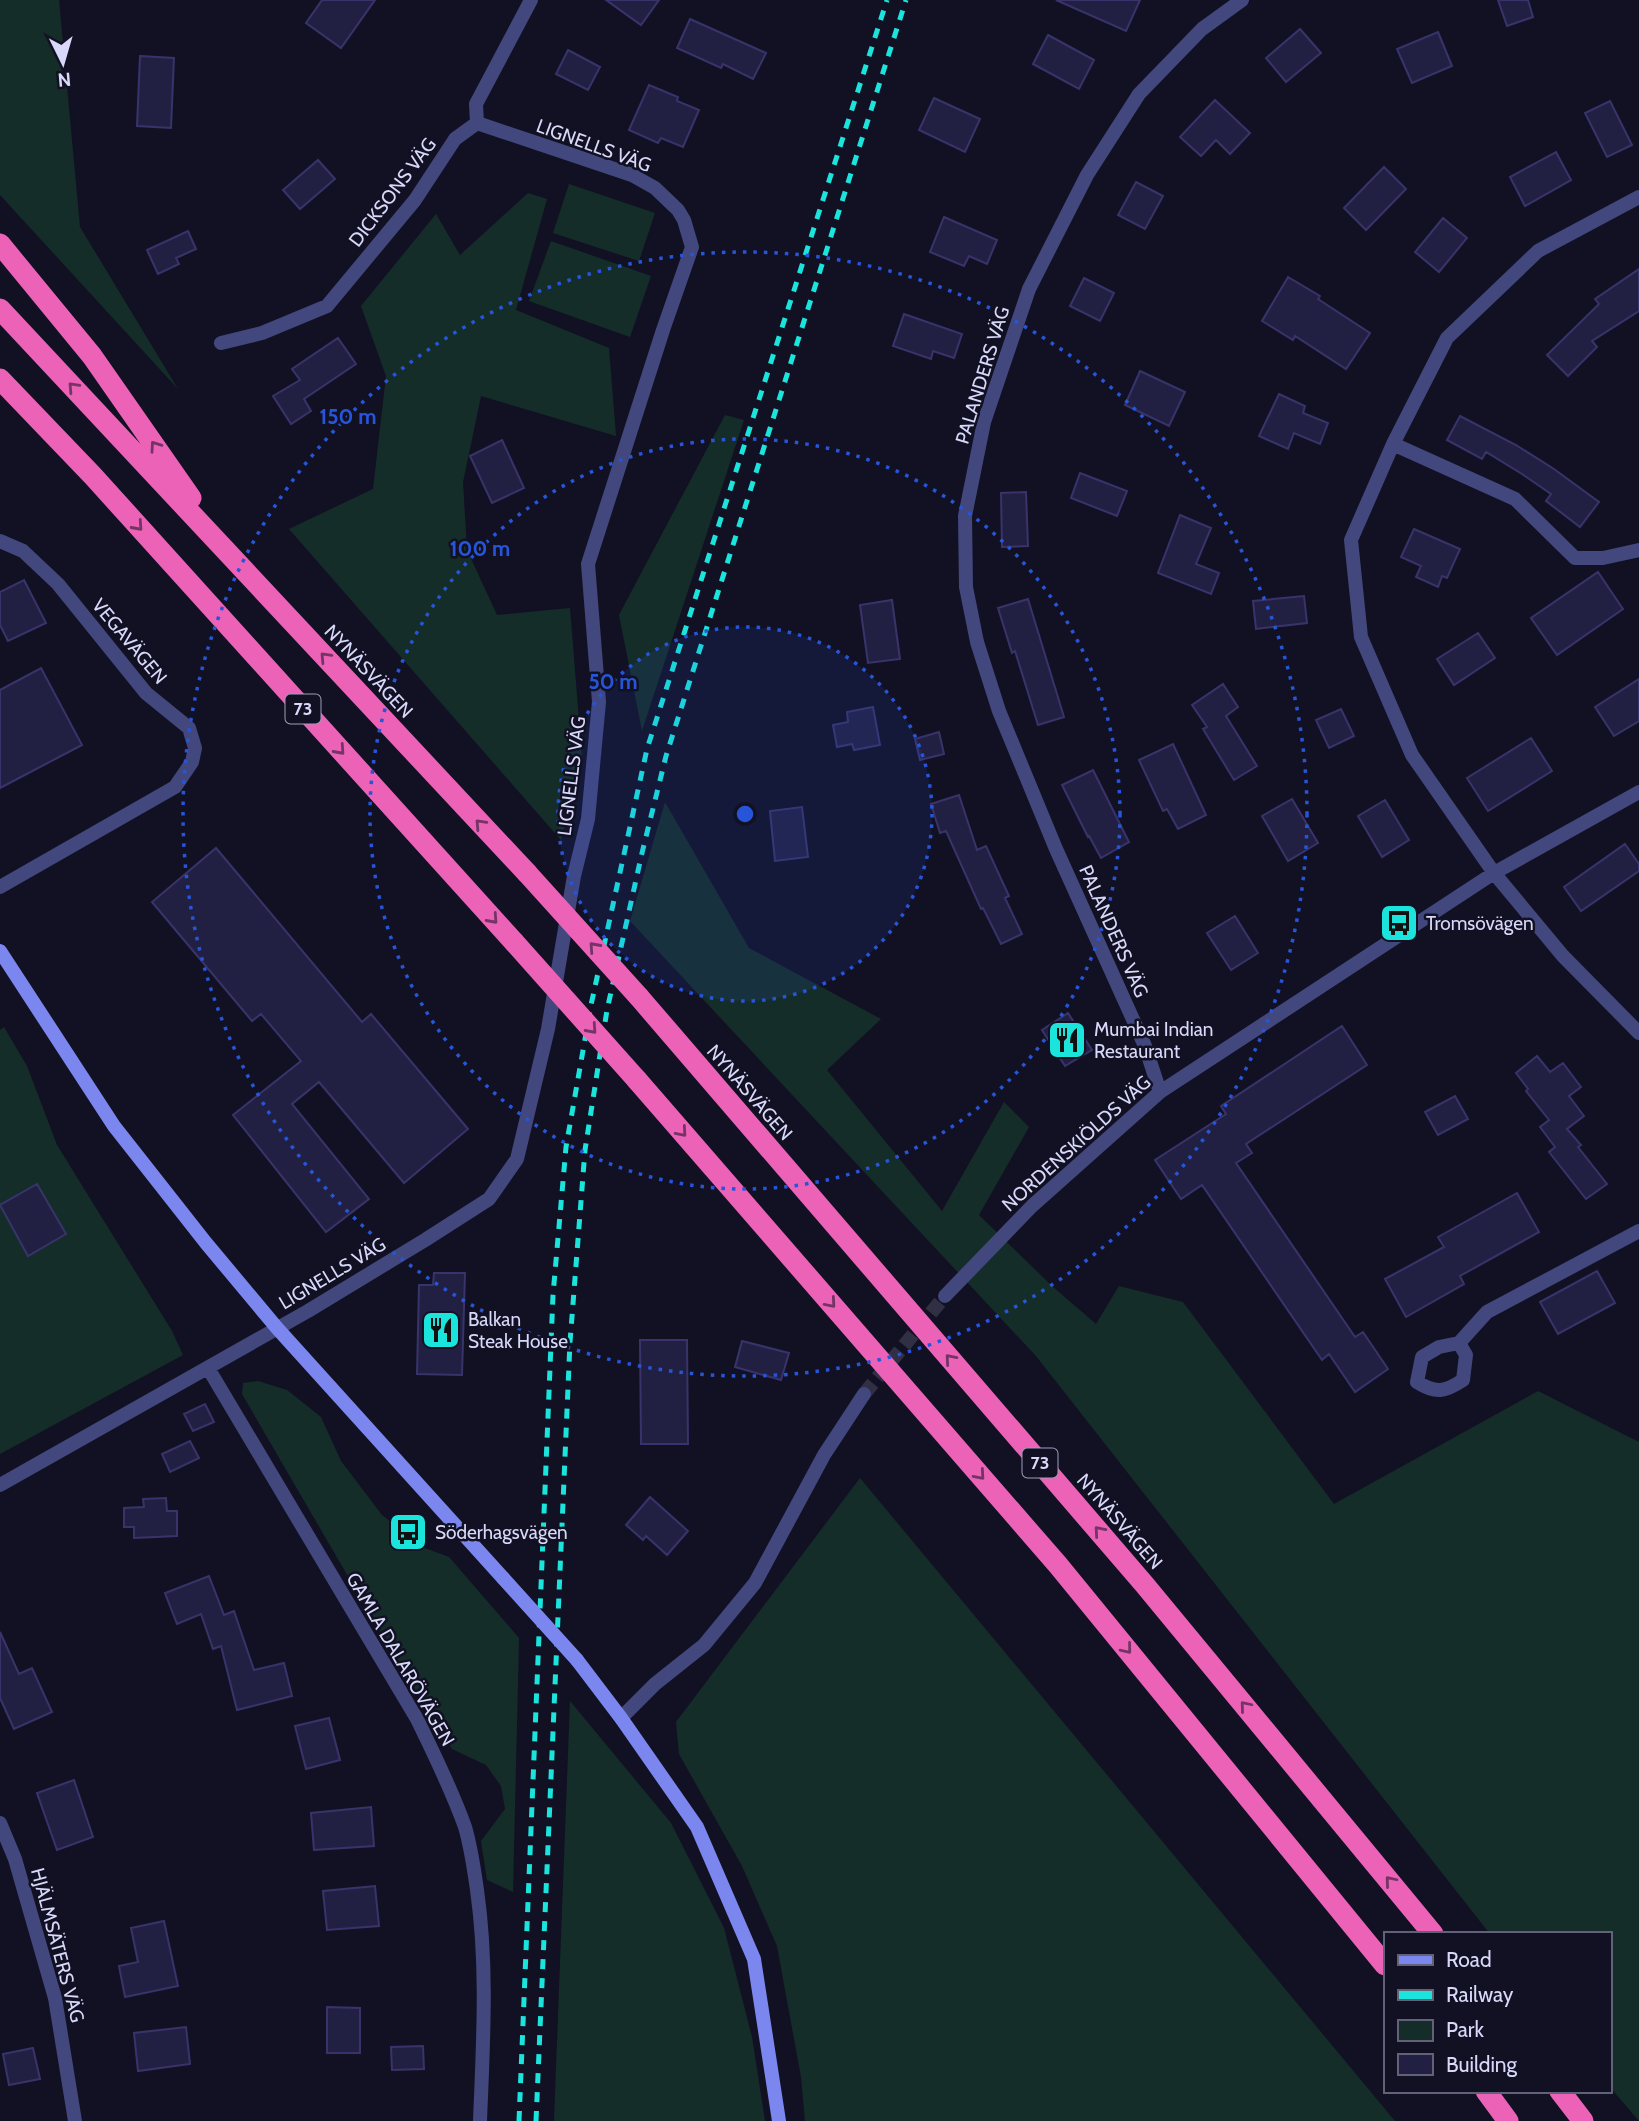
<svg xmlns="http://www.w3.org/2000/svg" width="1639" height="2121" font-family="Cabin,sans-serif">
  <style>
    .green { fill: #152d29 }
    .building { fill: #222042; stroke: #38346b; stroke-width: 2 }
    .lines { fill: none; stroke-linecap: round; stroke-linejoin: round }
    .street-tunnel { stroke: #302f43; stroke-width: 14; stroke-dasharray: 14 7; stroke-linecap: butt }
    .street { stroke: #42487d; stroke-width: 14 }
    .secondary { stroke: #7b87ef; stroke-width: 14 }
    .highway { stroke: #ec62b7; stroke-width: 21 }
    .rail { stroke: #1be4dd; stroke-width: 5; stroke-dasharray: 10 9; stroke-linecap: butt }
    .secondary-bridge { stroke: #7b87ef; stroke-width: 14 }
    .highway-bridge { stroke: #ec62b7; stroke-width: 21 }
    .oneway { stroke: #743566 }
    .ring { fill: none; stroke: #2655da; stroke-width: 3.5; stroke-dasharray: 3.5 7 }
    .labels { text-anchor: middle; stroke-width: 5; stroke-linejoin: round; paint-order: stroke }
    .shield { fill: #121123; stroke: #9d9dba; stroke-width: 2 }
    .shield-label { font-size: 18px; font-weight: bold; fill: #d8d9fa }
    .street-label { font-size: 19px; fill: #d8d9fa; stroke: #121123 }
    .poi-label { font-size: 19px; fill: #d8d9fa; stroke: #121123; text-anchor: start }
    .centre { fill: #2655da; stroke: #121123; stroke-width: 3.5 }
    .ring-label { font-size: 21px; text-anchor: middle; font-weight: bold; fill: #2655da; stroke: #121123; stroke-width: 5; stroke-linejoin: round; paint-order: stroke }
  </style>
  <rect width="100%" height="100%" fill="#121123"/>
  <path class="green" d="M0 0H59L80 227 178 389 0 195Z
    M569 184 655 213 639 261 553 233Z
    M528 193 547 199 516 310 609 348 616 436 481 396 463 482 467 550 497 615 570 608 582 758 561 840 289 529 373 489 386 376 361 306 436 214 460 255Z
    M551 241 651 276 630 337 529 301Z
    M725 415 744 420 642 731 619 615Z
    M665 802 749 948 881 1019 827 1070 942 1211 1004 1102 1029 1127 979 1215 1052 1286 1096 1324 1119 1286 1183 1302 1334 1504 1538 1391 1639 1442V2121L1609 2086V1934H1490L1036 1356 630 921Z
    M4 1027 27 1066 57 1145 172 1331 183 1355 0 1454V1030Z
    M258 1381 287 1390 321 1417 341 1461 382 1515 422 1547 449 1557 519 1638 513 1892 487 1880 481 1841 505 1809 501 1786 486 1765 452 1749 417 1695 242 1394 243 1383Z
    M860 1478 1395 2121H805L801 2077 777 1946 742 1866 679 1754 676 1722Z
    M570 1701 671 1823 724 1928 752 2037 765 2121H554Z"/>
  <path class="building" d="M322 0H375L341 48 306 23Z
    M606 0H659L641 25Z
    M1056 0H1140L1126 31Z
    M1498 0H1528L1533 17 1507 26Z
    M690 19 766 53 753 79 723 64 721 68 677 48Z
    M1300 29 1321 53 1286 82 1266 58Z
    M1438 32 1452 66 1412 83 1397 49Z
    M1048 35 1094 60 1079 89 1033 64Z
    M568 50 600 67 588 90 556 74Z
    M140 56 174 58 171 128 137 126Z
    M649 85 678 97 677 101 699 110 683 147 661 138 658 143 629 130Z
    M934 98 980 119 965 152 919 130Z
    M1215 100 1250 133 1230 154 1216 140 1201 156 1180 137Z
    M1610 101 1632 145 1607 157 1585 113Z
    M1556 152 1571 180 1525 206 1510 177Z
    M318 160 335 179 300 209 283 190Z
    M1384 167 1406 189 1366 230 1344 208Z
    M1136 182 1163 196 1145 229 1118 215Z
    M944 217 997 240 987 264 969 256 964 266 930 252Z
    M1443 218 1467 238 1439 272 1415 252Z
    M188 231 196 249 176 258 179 264 158 274 147 250Z
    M1639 269V311L1592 341 1597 347 1568 376 1547 355 1599 304 1595 299Z
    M1288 277 1320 296 1318 299 1370 333 1346 369 1295 336 1293 340 1262 321Z
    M1084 278 1114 293 1100 321 1070 306Z
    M904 314 962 334 954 358 933 351 931 359 893 346Z
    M338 338 356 364 304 399 311 411 291 424 273 396 300 380 292 369Z
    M1140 371 1185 392 1169 426 1125 405Z
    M1279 394 1305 406 1303 413 1328 423 1320 444 1294 433 1288 449 1259 436Z
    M1460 416 1516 445 1554 469 1599 502 1580 527 1546 501 1551 494 1522 474 1486 452 1482 459 1447 440Z
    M502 440 524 488 492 503 470 456Z
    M1080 473 1127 491 1117 516 1071 498Z
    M1026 492 1028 546 1002 547 1001 493Z
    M1180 515 1211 528 1196 564 1219 573 1211 594 1158 573Z
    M1414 529 1460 549 1447 578 1442 576 1438 587 1416 577 1421 566 1401 557Z
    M1598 572 1623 609 1557 655 1531 618Z
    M24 580 46 623 8 641 0 625V592Z
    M1304 596 1307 623 1256 629 1253 601Z
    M1028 599 1064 717 1038 725 1015 651 1012 653 998 608Z
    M892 600 900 659 868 663 860 605Z
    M1478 633 1495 658 1454 685 1437 659Z
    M41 668 82 745 0 788V690Z
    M1639 679V721L1614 736 1595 707Z
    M1223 684 1238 707 1226 716 1257 766 1234 780 1203 729 1207 727 1192 705Z
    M873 707 880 745 854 750 852 744 837 747 833 725 848 722 847 712Z
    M1341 709 1354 736 1329 748 1316 720Z
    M939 732 944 754 920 760 915 739Z
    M1531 738 1552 771 1488 811 1467 778Z
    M1173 744 1206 815 1178 829 1167 809 1163 811 1139 760Z
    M1093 770 1129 842 1101 858 1089 836 1088 837 1062 785Z
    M959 795 977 850 986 846 1009 896 1005 898 1022 934 1001 944 983 908 981 909 946 831 940 833 931 804Z
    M1292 799 1318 843 1288 861 1262 816Z
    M1385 800 1409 840 1382 857 1358 816Z
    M802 807 808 857 775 861 770 811Z
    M1625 844 1639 864V871L1581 911 1564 887Z
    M216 848 362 1022 371 1014 468 1129 404 1183 319 1082 292 1104 369 1199 326 1232 233 1115 301 1061 261 1014 252 1021 152 902Z
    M1235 916 1258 953 1231 970 1207 933Z
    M1068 1013 1092 1050 1065 1066 1042 1030Z
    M1342 1026 1367 1065 1246 1144 1252 1153 1236 1163 1355 1337 1363 1332 1388 1369 1355 1392 1329 1354 1322 1360 1202 1185 1181 1199 1155 1160 1226 1114 1221 1106Z
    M1537 1056 1550 1072 1563 1063 1581 1087 1569 1096 1584 1116 1567 1129 1581 1145 1578 1147 1607 1184 1586 1199 1549 1152 1555 1147 1540 1127 1549 1120 1526 1091 1528 1089 1516 1073Z
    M1455 1096 1468 1119 1438 1135 1425 1112Z
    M37 1184 66 1234 28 1256 0 1205Z
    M1517 1193 1539 1232 1460 1276 1464 1284 1406 1317 1385 1279 1444 1247 1438 1237Z
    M1597 1271 1615 1303 1558 1334 1540 1302Z
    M434 1273H465L462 1375 417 1374 419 1285H433Z
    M640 1340H687L688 1444H641Z
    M742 1341 789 1353 781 1380 735 1367Z
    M205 1404 214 1422 193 1431 184 1414Z
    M190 1441 199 1458 170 1472 162 1454Z
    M650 1497 688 1531 667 1555 646 1536 643 1540 626 1525Z
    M166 1498 167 1511H177V1536L134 1538V1527H124V1508L144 1507 143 1499Z
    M209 1576 224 1615 234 1611 254 1670 284 1663 292 1696 237 1710 221 1646 213 1649 201 1614 177 1624 165 1593Z
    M0 1632 19 1674 32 1668 52 1712 14 1729 0 1698Z
    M329 1718 340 1760 306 1769 295 1726Z
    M74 1780 93 1837 57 1850 37 1793Z
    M371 1807 374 1846 314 1850 311 1813Z
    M375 1886 379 1926 327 1930 323 1891Z
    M164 1921 178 1986 125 1997 119 1966 138 1962 131 1928Z
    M327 2007 360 2008V2053H327Z
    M186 2027 190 2064 138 2071 134 2033Z
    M423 2046 424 2069 392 2070 391 2047Z
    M33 2048 40 2079 9 2085 3 2054Z"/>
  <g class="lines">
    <path class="street-tunnel" d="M864 1394 945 1296"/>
    <path class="street" d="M1639 197 1538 251 1447 338 1393 444 1351 540 1361 637 1412 755 1494 873 1563 956 1639 1033
      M221 343 262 333 327 306 415 200 455 139 477 123 476 104 531 0
      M1393 444 1515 499 1575 558H1603L1639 550
      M0 541 23 551 58 584 146 693 189 728 195 748 192 762 175 787 0 887
      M1160 1092 1145 1046 1056 849 999 711 977 642 966 587 965 516 984 422 1029 289 1087 175 1139 94 1202 29 1242 0
      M945 1296 1032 1206 1160 1092 1494 873 1639 792
      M1459 1343 1466 1355 1463 1380C1445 1392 1436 1394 1417 1382L1422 1357 1439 1347 1459 1343 1487 1312 1639 1231
      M208 1368 417 1719C434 1754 452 1790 465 1827 471 1847 474 1869 477 1890 488 1967 483 2044 480 2121
      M0 1485 308 1311 425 1240 489 1199 517 1159 548 1029 574 876 588 819 599 702 588 564 663 330 692 247 684 220 678 210 655 188 632 175 477 123
      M621 1718 655 1684 704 1645 755 1583 824 1455 864 1394
      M0 1823 15 1859 55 1998 75 2121"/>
    <path class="secondary" d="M0 951 114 1126 206 1243 277 1328 503 1578
      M577 1660 621 1718 697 1827 754 1959 779 2121"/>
    <path class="highway" d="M0 244 92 356 191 498
      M0 309 527 873
      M0 379 93 476 514 942
      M639 997 1144 1584 1433 1934
      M637 1080 1058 1565 1385 1965
      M1486 2091 1508 2121
      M1560 2091 1583 2121"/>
    <path class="rail" d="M519 2121 553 1295 566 1147 591 1005 647 749 887 0
      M536 2121 570 1342 585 1150 607 1010 642 853 666 756 906 0"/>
    <path class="secondary-bridge" d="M503 1578 577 1660"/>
    <path class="highway-bridge" d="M527 873 639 997
      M514 942 637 1080"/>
  </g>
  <defs><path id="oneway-chevron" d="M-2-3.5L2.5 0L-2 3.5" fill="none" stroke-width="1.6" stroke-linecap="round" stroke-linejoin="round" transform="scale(1.75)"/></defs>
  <g class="oneway">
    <use href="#oneway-chevron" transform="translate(73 387) rotate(-133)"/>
    <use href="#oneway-chevron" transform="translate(155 446) rotate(-125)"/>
    <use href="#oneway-chevron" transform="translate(138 526) rotate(48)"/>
    <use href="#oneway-chevron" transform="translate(325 657) rotate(-133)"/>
    <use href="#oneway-chevron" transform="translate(340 750) rotate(48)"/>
    <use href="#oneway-chevron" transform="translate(480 824) rotate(-133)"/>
    <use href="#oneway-chevron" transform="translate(493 919) rotate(48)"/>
    <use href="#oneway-chevron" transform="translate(594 947) rotate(-132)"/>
    <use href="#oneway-chevron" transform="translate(592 1029) rotate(48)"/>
    <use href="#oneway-chevron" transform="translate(682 1132) rotate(49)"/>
    <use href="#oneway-chevron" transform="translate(831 1303) rotate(49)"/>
    <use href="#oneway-chevron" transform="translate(950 1359) rotate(-131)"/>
    <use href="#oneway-chevron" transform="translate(980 1475) rotate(49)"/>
    <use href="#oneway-chevron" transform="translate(1099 1531) rotate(-131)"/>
    <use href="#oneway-chevron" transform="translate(1127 1649) rotate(51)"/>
    <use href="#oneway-chevron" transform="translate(1245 1706) rotate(-130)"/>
    <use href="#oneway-chevron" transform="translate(1390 1881) rotate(-130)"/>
  </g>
  <circle cx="745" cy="814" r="187" fill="#2655da" fill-opacity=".12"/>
  <g class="ring">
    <circle cx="745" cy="814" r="187"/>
    <circle cx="745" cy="814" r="375"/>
    <circle cx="745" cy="814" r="562"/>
  </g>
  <defs>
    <symbol id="bus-square" viewBox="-11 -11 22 22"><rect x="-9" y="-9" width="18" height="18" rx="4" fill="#1be4dd" stroke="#121123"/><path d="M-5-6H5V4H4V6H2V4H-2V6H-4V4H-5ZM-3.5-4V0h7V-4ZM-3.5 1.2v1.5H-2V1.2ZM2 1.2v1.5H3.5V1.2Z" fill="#111"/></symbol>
    <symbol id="restaurant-square" viewBox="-11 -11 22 22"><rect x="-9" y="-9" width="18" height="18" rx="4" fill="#1be4dd" stroke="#121123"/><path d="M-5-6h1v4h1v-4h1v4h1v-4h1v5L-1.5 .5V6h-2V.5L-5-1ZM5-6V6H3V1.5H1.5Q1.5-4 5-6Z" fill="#111"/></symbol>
  </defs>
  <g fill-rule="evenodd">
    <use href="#bus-square" x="1377" y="901" width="44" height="44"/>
    <use href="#restaurant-square" x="1045" y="1018" width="44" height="44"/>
    <use href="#restaurant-square" x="419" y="1308" width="44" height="44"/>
    <use href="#bus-square" x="386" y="1510" width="44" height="44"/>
  </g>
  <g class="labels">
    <g class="shield">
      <rect x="285.5" y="694.5" width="35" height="29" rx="5"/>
      <rect x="1022.5" y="1448.5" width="35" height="29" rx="5"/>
    </g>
    <g class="shield-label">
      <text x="303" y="715">73</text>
      <text x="1040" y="1469">73</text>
    </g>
    <g class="street-label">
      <text transform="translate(594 145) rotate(20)" y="7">LIGNELLS VÄG</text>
      <text transform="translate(392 192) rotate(-53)" y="7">DICKSONS VÄG</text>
      <text transform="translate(982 375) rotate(-73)" y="7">PALANDERS VÄG</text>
      <text transform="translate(130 641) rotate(50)" y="7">VEGAVÄGEN</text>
      <text transform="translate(369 671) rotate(47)" y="7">NYNÄSVÄGEN</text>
      <text transform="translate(571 776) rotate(-83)" y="7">LIGNELLS VÄG</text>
      <text transform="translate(1114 931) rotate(66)" y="7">PALANDERS VÄG</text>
      <text transform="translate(750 1092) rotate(49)" y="7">NYNÄSVÄGEN</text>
      <text transform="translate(1076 1143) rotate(-42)" y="7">NORDENSKIÖLDS VÄG</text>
      <text transform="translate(332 1273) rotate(-31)" y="7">LIGNELLS VÄG</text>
      <text transform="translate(1120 1521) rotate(49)" y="7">NYNÄSVÄGEN</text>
      <text transform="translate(401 1659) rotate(60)" y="7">GAMLA DALARÖVÄGEN</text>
      <text transform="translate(58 1945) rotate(75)" y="7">HJÄLMSÄTERS VÄG</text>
    </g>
    <g class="poi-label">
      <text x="1426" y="930">Tromsövägen</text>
      <text x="1094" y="1036">Mumbai Indian<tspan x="1094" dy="22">Restaurant</tspan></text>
      <text x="468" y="1326">Balkan<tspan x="468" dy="22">Steak House</tspan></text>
      <text x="435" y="1539">Söderhagsvägen</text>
    </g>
  </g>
  <circle cx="745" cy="814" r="10" class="centre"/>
  <g class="ring-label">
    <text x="348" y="424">150 m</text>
    <text x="480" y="556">100 m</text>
    <text x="613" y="689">50 m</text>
  </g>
  <rect x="1384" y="1932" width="228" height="161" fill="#121123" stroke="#616179" stroke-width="2"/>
  <rect x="1398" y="1955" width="35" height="10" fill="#7b87ef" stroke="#616179" stroke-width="2"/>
  <text x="1446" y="1967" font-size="21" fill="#d8d9fa">Road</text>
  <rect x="1398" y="1990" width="35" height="10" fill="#1be4dd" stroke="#616179" stroke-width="2"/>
  <text x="1446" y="2002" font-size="21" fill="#d8d9fa">Railway</text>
  <rect x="1398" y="2020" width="35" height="21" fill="#152d29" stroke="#616179" stroke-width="2"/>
  <text x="1446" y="2037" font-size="21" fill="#d8d9fa">Park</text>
  <rect x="1398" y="2054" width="35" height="21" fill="#222042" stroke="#616179" stroke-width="2"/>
  <text x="1446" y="2072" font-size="21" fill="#d8d9fa">Building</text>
  <g transform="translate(63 63) rotate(175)" stroke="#121123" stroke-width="5" paint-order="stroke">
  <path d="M0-5L12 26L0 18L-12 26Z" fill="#d8d9fa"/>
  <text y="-10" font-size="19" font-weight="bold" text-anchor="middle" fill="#d8d9fa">N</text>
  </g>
</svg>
